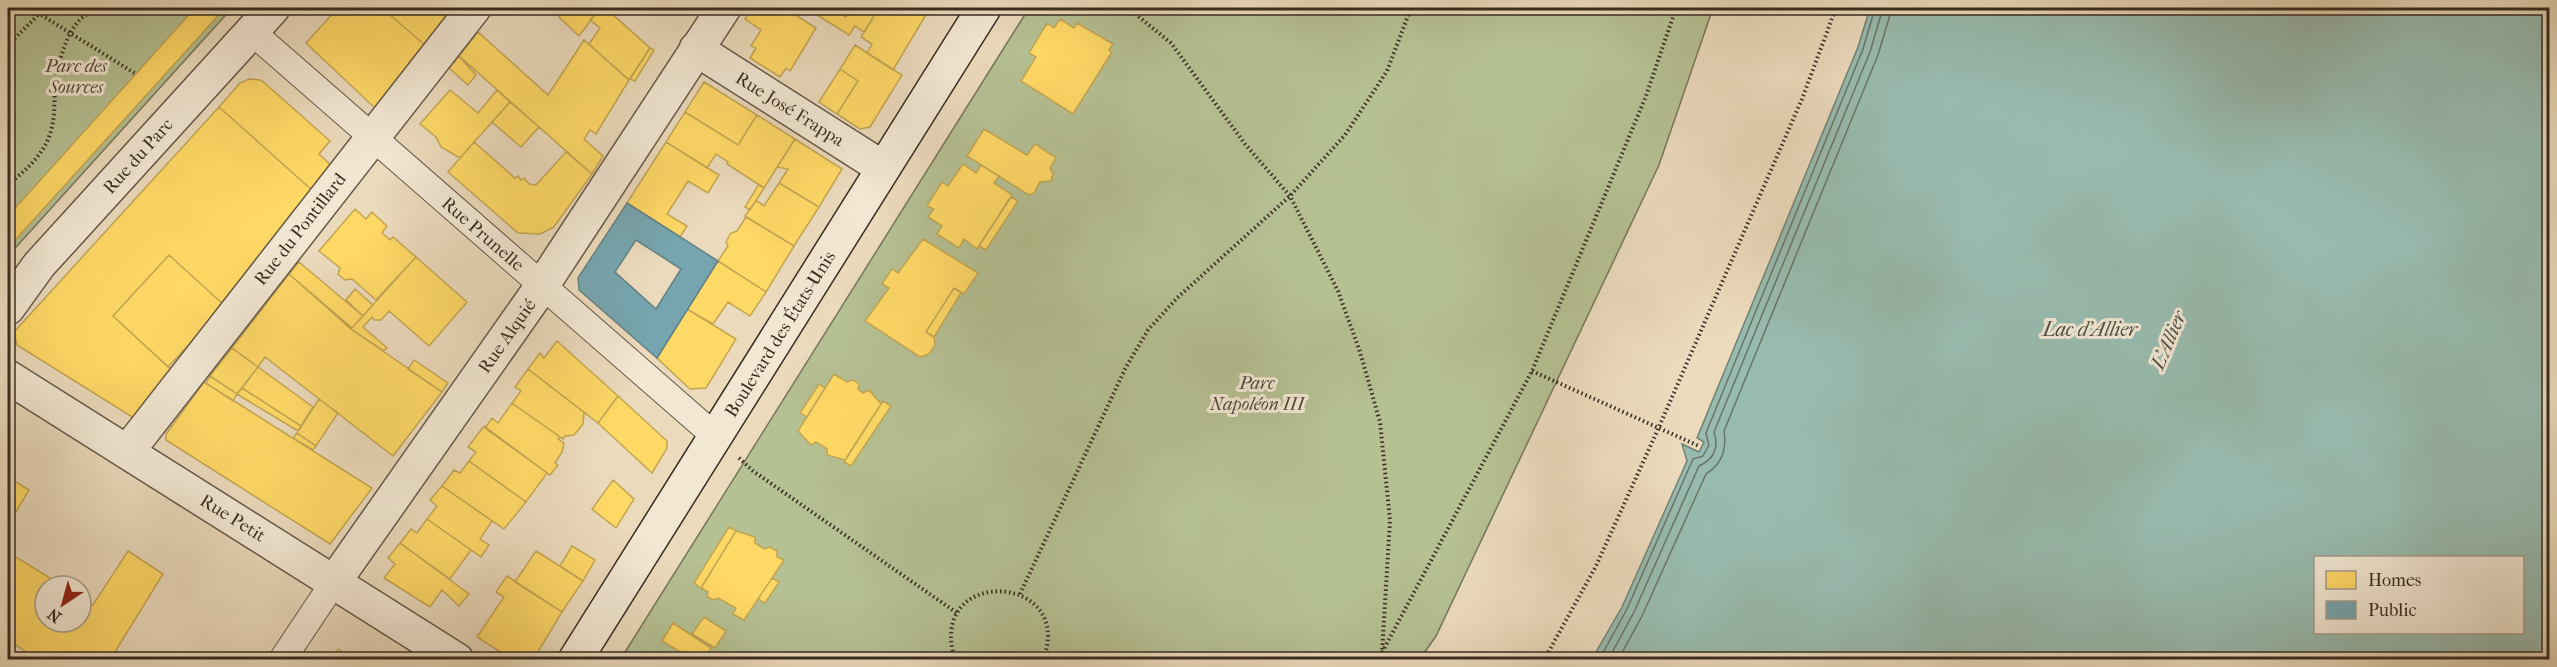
<svg xmlns="http://www.w3.org/2000/svg" width="2557" height="667" font-family="'IM FELL French Canon',serif">
  <style>
    .green { fill: #b5c093; stroke: #76765a; stroke-width: 1.5 }
    .water { fill: #98bbaf; stroke: #718276; stroke-width: 1.5; fill-rule: evenodd }
    .homes { fill: #ffd966; stroke: #c3a551; stroke-width: 1.5 }
    .public { fill: #76a5af; stroke: #638184; stroke-width: 1.5; fill-rule: evenodd }
    .lines { fill: none; stroke-linecap: round; stroke-linejoin: round }
    .shore { stroke: #687468; stroke-width: 1.5 }
    .pedestrian-casing { stroke: #645847; stroke-width: 28 }
    .minor-casing { stroke: #645847; stroke-width: 36 }
    .secondary-casing { stroke: #372c20; stroke-width: 36 }
    .path { stroke: #372c20; stroke-width: 4; stroke-dasharray: 1.5 3; stroke-linecap: butt }
    .pedestrian { stroke: #f2e7d3; stroke-width: 26 }
    .minor { stroke: #f2e7d3; stroke-width: 33 }
    .secondary { stroke: #f2e7d3; stroke-width: 33 }
    .labels { text-anchor: middle; stroke-width: 6; stroke-linejoin: round; paint-order: stroke }
    .park-label { font-size: 18px; font-style: italic; fill: #504a37; stroke: #f2e7d3 }
    .street-label { font-size: 18px; fill: #372c20; stroke: #f2e7d3 }
    .water-label { font-size: 20px; font-style: italic; fill: #4f5044; stroke: #f2e7d3 }
  </style>
  <rect width="100%" height="100%" fill="#ebdabc"/>
  <filter id="stains"><feTurbulence type="fractalNoise" baseFrequency=".00333" numOctaves="4"/><feColorMatrix values="0 0 0 0 .2 0 0 0 0 .09 0 0 0 0 .02 0 0 0 .5 -.17"/></filter>
  <radialGradient id="worn" r=".72"><stop offset=".6" stop-color="#630" stop-opacity="0"/><stop offset="1" stop-color="#630" stop-opacity=".3"/></radialGradient>
  <path class="green" d="M8 8H232L8 256Z
    M1029 8H1713L1659 165 1436 636 1420 659 620 660Z"/>
  <path class="water" d="M1870 8H2549V659H1592L1622 607 1687 461 1682 444 1699 452 1704 442 1697 438 1858 47ZM2316 558H2522V632H2316Z"/>
  <path class="homes" d="M195 8H225L8 248V216Z
    M338 8H382L426 46 377 110 306 43Z
    M382 8H455L426 46Z
    M566 8H600L579 36 559 17Z
    M600 8H616L611 13 650 48 629 80 589 44 600 28 590 20Z
    M672 8H699L696 12 682 14Z
    M752 8H790L788 10 816 28 790 71 786 68 780 77 750 58 756 48 751 46 761 30 745 19Z
    M806 8H830L846 17 852 8H879L864 32 855 26 849 35Z
    M879 8H930L893 70 867 53 872 44 861 37Z
    M1060 19 1074 28 1077 23 1113 44 1109 50 1112 52 1073 114 1021 81 1036 57 1029 53 1047 23 1054 28Z
    M478 32 548 95 584 40 629 80 596 134 590 130 584 139 603 156 592 174 459 56Z
    M855 45 902 75 870 127 860 129 837 114 858 81 840 69Z
    M650 48 654 50 635 81 630 79Z
    M459 56 476 75 468 85 449 68Z
    M840 69 858 81 837 114 819 102Z
    M249 79 261 80 268 86 330 141 319 154 333 167 316 183 319 185 314 192 219 107 240 83Z
    M704 82 757 115 738 145 685 112Z
    M450 90 478 113 497 90 510 102 460 158 441 147 436 137 420 124Z
    M510 102 539 127 521 147 492 122Z
    M219 107 314 192 225 306 169 255 113 316 174 372 137 420 17 345 14 332Z
    M685 112 738 145 757 115 795 139 764 188 727 164 728 162 716 154 707 168 666 142Z
    M984 129 1027 155 1035 144 1056 158 1050 168 1053 174 1051 181 1040 182 1034 193 1029 195 967 156Z
    M795 139 842 169 819 207 779 183 788 169 777 167Z
    M474 142 515 178 518 176 521 180 524 178 529 184 536 185 566 152 592 174 554 227 540 234 518 233 448 172Z
    M666 142 719 175 708 193 688 181 667 214 687 226 680 237 627 203Z
    M963 164 976 173 981 165 999 176 994 183 1012 195 977 249 964 239 959 248 937 234 942 226 928 217 934 209 927 206 942 182 948 186Z
    M779 183 819 207 794 246 745 216 756 200 764 206Z
    M759 184 764 188 750 210 745 207Z
    M1011 197 1018 201 986 250 979 246Z
    M355 209 366 219 372 212 387 226 382 233 390 240 393 237 416 257 376 300 352 279 345 280 338 274 340 268 319 251Z
    M746 217 794 246 766 292 718 261 728 246 726 242 731 233 737 231Z
    M923 239 978 273 964 294 954 288 926 332 934 337 935 345 929 354 920 357 865 321 889 288 882 284 892 269 898 273Z
    M169 255 225 306 168 367 113 316Z
    M416 257 467 302 429 346 389 311 381 320H374L372 317 363 327 387 348 384 351 351 329Z
    M718 261 766 292 750 316 728 302 713 324 687 309Z
    M299 262 363 316 352 328 289 274Z
    M289 274 351 329 442 392 393 456 265 357 258 367 232 348Z
    M954 288 961 293 934 337 926 332Z
    M355 289 373 305 363 316 346 300Z
    M687 309 736 339 706 388 690 389 657 358Z
    M557 341 618 396 598 423 528 369 540 353 544 358Z
    M232 348 258 367 237 394 210 376Z
    M414 360 448 383 442 392 408 369Z
    M258 367 313 407 301 426 242 388Z
    M528 369 584 412 583 424 574 435 565 436 563 439 512 403 521 391 515 387Z
    M834 374 847 382 853 380 859 384 858 389 863 393 869 390 881 404 845 460 827 455V449L816 442 811 445 798 431Z
    M210 376 237 394 233 401 206 383Z
    M204 382 372 488 330 544 166 440V434Z
    M819 384 825 388 807 417 800 413Z
    M242 388 301 426 298 431 237 394Z
    M618 396 667 441V448L652 473 598 423Z
    M319 399 338 413 316 446 297 433Z
    M883 401 891 406 851 466 844 462Z
    M512 403 560 437 558 439 564 443 562 452 555 463 558 465 550 475 485 428 492 418 498 423Z
    M484 426 547 473 526 502 469 461 476 452 468 447Z
    M297 433 316 446 313 450 293 438Z
    M469 461 526 502 504 529 442 486 454 470 460 473Z
    M8 477 29 490 8 525Z
    M613 480 634 499 616 528 592 509Z
    M442 486 492 521 480 539 489 545 481 557 427 519 437 506 430 500Z
    M427 519 471 550 450 579 400 543 411 529 417 533Z
    M729 527 736 531 701 588 694 583Z
    M736 531 755 537V543L764 549 770 547 777 551V557L784 560 744 620 733 614 736 608 718 598 714 600 707 597 708 592 701 588Z
    M400 543 469 594 459 606 442 590 430 607 384 578 395 564 388 558Z
    M572 546 595 560 583 581 560 566Z
    M128 551 163 574 110 660 36 659 8 639V552L63 586H45V622H81V597L93 605Z
    M536 551 583 581 562 612 515 582Z
    M507 576 562 612 533 660H513L477 637 504 597 496 592Z
    M772 578 779 582 765 603 758 599Z
    M704 617 726 631 715 648 692 634Z
    M673 623 711 648 703 660H698L683 651 682 653 662 641Z
    M338 649 354 660H332Z"/>
  <path class="public" d="M627 203 718 261 657 358 579 290 578 278ZM636 240 681 269 656 309 615 272Z"/>
  <g class="lines">
    <path class="shore" d="M1599 660 1627 609 1693 459 1703 456 1709 445 1706 433 1863 49 1875 8
      M1608 660 1634 612 1699 466C1714 459 1719 447 1714 432L1870 52 1883 8
      M1618 660 1642 616 1706 474C1722 464 1727 449 1724 431L1878 55 1892 8"/>
    <defs>
      <path id="pedestrian" d="M251 31 716 437
        M282 660 334 582"/>
      <path id="minor" d="M696 49 883 168
        M8 308 39 265 273 8
        M8 377 457 660
        M127 452 474 8
        M334 582 542 286 724 8"/>
      <path id="secondary" d="M575 660 984 8"/>
    </defs>
    <use href="#pedestrian" class="pedestrian-casing"/>
    <use href="#minor" class="minor-casing"/>
    <use href="#secondary" class="secondary-casing"/>
    <path class="path" d="M30 8 136 74
      M1128 8 1171 43 1245 144 1290 196 1338 291 1360 352 1380 422 1390 520 1382 653
      M8 45 45 8
      M8 184C26 171 45 153 51 131 55 117 54 104 55 89 57 67 65 32 83 17 88 13 94 11 99 8
      M1532 371 1699 446
      M739 458 753 471 957 613
      M1020 594 1126 367 1148 330 1177 298 1290 196 1345 135 1387 71 1411 8
      M955 660C925 564 1077 573 1043 660
      M1378 660 1532 371 1646 96 1676 8
      M1544 660 1596 566 1659 427 1802 99 1836 8"/>
    <use href="#pedestrian" class="pedestrian"/>
    <use href="#minor" class="minor"/>
    <use href="#secondary" class="secondary"/>
  </g>
  <g class="labels">
    <g class="park-label">
      <text x="76" y="72">Parc des<tspan x="76" dy="21">Sources</tspan></text>
      <text x="1257" y="389">Parc<tspan x="1257" dy="21">Napoléon III</tspan></text>
    </g>
    <g class="street-label">
      <text transform="translate(790 109) rotate(32)" y="6">Rue José Frappa</text>
      <text transform="translate(138 156) rotate(-48)" y="6">Rue du Parc</text>
      <text transform="translate(300 229) rotate(-52)" y="6">Rue du Pontillard</text>
      <text transform="translate(483 234) rotate(41)" y="6">Rue Prunelle</text>
      <text transform="translate(780 334) rotate(-58)" y="6">Boulevard des États-Unis</text>
      <text transform="translate(507 336) rotate(-55)" y="6">Rue Alquié</text>
      <text transform="translate(233 518) rotate(32)" y="6">Rue Petit</text>
    </g>
    <g class="water-label">
      <text x="2090" y="336">Lac d'Allier</text>
      <text transform="translate(2168 340) rotate(-67)" y="7">L'Allier</text>
    </g>
  </g>
  <rect width="2557" height="667" fill="none" stroke="#ebdabc" stroke-width="30"/>
  <rect x="9" y="9" width="2539" height="649" fill="none" stroke="#372c20" stroke-width="3"/>
  <rect x="15" y="15" width="2527" height="637" fill="none" stroke="#372c20" stroke-width="1.5"/>
  <rect x="2314" y="556" width="210" height="78" fill="#f2e7d3" stroke="#a79c8b" stroke-width="1.5"/>
  <rect x="2326" y="571" width="30" height="18" fill="#ffd966" stroke="#a79c8b" stroke-width="1.5"/>
  <text x="2368" y="586" font-size="18" fill="#372c20">Homes</text>
  <rect x="2326" y="601" width="30" height="18" fill="#76a5af" stroke="#a79c8b" stroke-width="1.5"/>
  <text x="2368" y="616" font-size="18" fill="#372c20">Public</text>
  <g transform="translate(63 604) rotate(216)"><circle r="28" fill="#f2e7d3" stroke="#a79c8b" stroke-width="1.5"/>
  <path d="M0-4.5L10 22L0 15L-10 22Z" fill="#8f2418"/>
  <text y="-9" font-size="16" font-weight="bold" text-anchor="middle" fill="#372c20">N</text>
  </g>
  <rect width="100%" height="100%" filter="url(#stains)"/>
  <rect width="100%" height="100%" fill="url(#worn)"/>
</svg>
